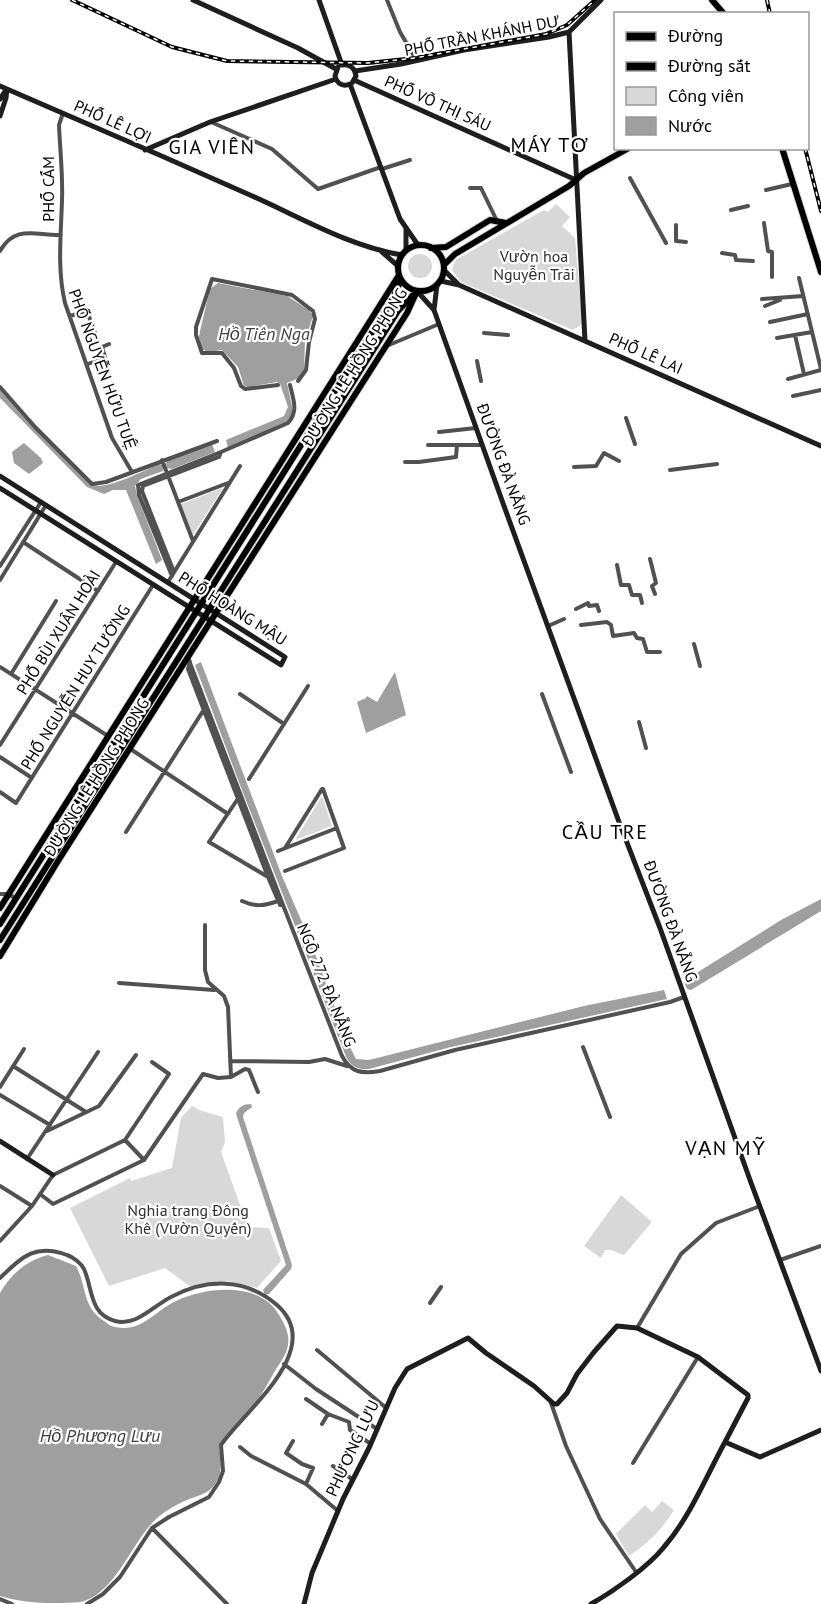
<svg xmlns="http://www.w3.org/2000/svg" width="821" height="1604" font-family="'PT Sans',sans-serif">
  <style>
    .green { fill: #d8d8d8 }
    .water { fill: #9f9f9f }
    .lines { fill: none; stroke-linecap: round; stroke-linejoin: round }
    .primary-casing { stroke: #dbdbdb; stroke-width: 8 }
    .street { stroke: #515151; stroke-width: 4 }
    .secondary { stroke: #1e1e1e; stroke-width: 5 }
    .primary { stroke: #000; stroke-width: 6 }
    .rail-casing { stroke: #000; stroke-width: 4 }
    .rail { stroke: #fff; stroke-width: 1.5; stroke-dasharray: 4.5; stroke-linecap: butt }
    .labels { text-anchor: middle; stroke-width: 4.5; stroke-linejoin: round; paint-order: stroke }
    .street-label { font-size: 16px; fill: #000; stroke: #fff }
    .park-label { font-size: 16px; fill: #2f2f2f; stroke: #fff }
    .water-label { font-size: 18px; font-style: italic; fill: #404040; stroke: #fff }
    .quarter-label { font-size: 20px; letter-spacing: 1.5px; fill: #000; stroke: #fff }
  </style>
  <rect width="100%" height="100%" fill="#fff"/>
  <path class="green" d="M556 204 570 217 562 226 575 238 582 319 581 325 573 330 461 282 452 270 455 261 459 258 544 210 548 212Z
    M408 266a12 12 0 1 1 24 0a12 12 0 1 1-24 0Z
    M223 488 193 535 181 504Z
    M322 796 332 826 295 840Z
    M192 1106 199 1110 223 1117 225 1142 221 1152 248 1227 269 1228 281 1261 257 1288 228 1281 191 1287 165 1268 109 1286 70 1208 130 1178 131 1181 172 1168 181 1118Z
    M621 1195 652 1222 624 1255 611 1250H605L601 1258 584 1246Z
    M662 1501 674 1510C662 1530 648 1543 629 1556L616 1534 645 1505 652 1512Z"/>
  <path class="water" d="M218 283 287 296 309 310 313 316 305 341 304 371 299 378 287 383 292 406V417L287 422 228 448 226 440 284 416 288 407 280 384 277 382 249 387 244 386 238 367 222 350 208 352 202 349 199 337 200 331 210 289Z
    M0 388 94 485C107 490 145 470 159 464L163 465V471L141 479 135 486 137 495 162 560 156 564 126 490H113L104 494 87 487 0 398Z
    M24 443 41 458 43 463 29 474 14 463 12 452Z
    M212 444 215 452 172 469 167 468 166 463 168 460Z
    M201 662 282 876 311 943 348 1043 356 1059 369 1060 584 1006 664 990 667 999 451 1047 369 1069C356 1070 349 1065 345 1054L240 785 195 665Z
    M395 672 406 715 366 733 357 702 366 698 367 696 377 702Z
    M821 899V911L691 990 687 989 685 984 690 977 781 920Z
    M251 1104 252 1107 244 1113 243 1117 292 1265 291 1269 269 1294 265 1295 263 1290 286 1265 236 1114C238 1107 243 1104 251 1104Z
    M48 1255 76 1266C87 1286 82 1307 104 1321 107 1323 111 1327 115 1327 142 1333 154 1311 176 1301 206 1287 261 1281 279 1315 284 1323 290 1334 288 1345 287 1353 281 1362 276 1369 269 1381 263 1393 255 1404 244 1419 230 1431 219 1445 220 1457 223 1470 217 1481 210 1494 199 1495 187 1500 177 1504 160 1514 153 1522 131 1545 114 1594 81 1602 55 1604 25 1604 0 1596V1293C10 1275 27 1260 48 1255Z"/>
  <g class="lines">
    <defs>
      <path id="primary" d="M712 0 724 14
        M782 148 821 272
        M398 268a23 23 0 1 1 46 0a23 23 0 1 1-46 0Z
        M431 248 446 247 490 220 506 223
        M444 265 455 254 569 186 584 173 629 148
        M0 908 399 275
        M0 924 391 302 401 280
        M0 940 398 311 412 296
        M0 956 58 861 407 313 417 291"/>
    </defs>
    <use href="#primary" class="primary-casing"/>
    <path class="street" d="M387 0 400 32 417 61
      M63 113 59 125C60 150 63 175 62 200 61 235 57 269 65 303L112 438 132 472
      M211 122 272 149 318 189 381 167
      M382 169 410 160
      M630 178 666 243
      M470 188H481L497 221
      M766 190 792 184
      M731 210 748 206
      M764 223 768 251 772 252V277
      M676 225V241L686 242
      M0 251C15 225 34 235 59 235
      M722 253 735 255 736 260 753 261
      M799 278 821 369
      M762 299 803 296
      M765 306 780 300
      M70 316 87 311 95 333
      M770 322 808 314
      M484 333 508 335
      M795 335 804 374
      M777 338 812 332
      M389 345 439 324
      M477 361 481 381
      M88 364 105 357 102 347 109 344
      M788 379 821 370
      M278 385 245 389 241 386 234 368 222 353H202L196 335V327L212 279 292 295 313 311 315 319 309 342 306 370 298 381
      M0 387 35 427 92 484 106 482 217 441
      M793 396 821 390
      M626 418 635 444
      M439 432 476 428
      M428 445H482
      M162 460 193 541
      M405 462H419L456 457 457 445
      M574 467 596 466 604 453 619 461
      M670 470 717 464
      M178 502 228 483
      M23 542 98 591
      M650 559 656 583 652 586 655 594
      M617 565 621 585H629L632 595H640L642 603
      M0 566 41 502
      M174 572 142 491 143 486 219 457 221 452 288 423C299 411 293 399 290 385
      M172 576 139 495 138 485 221 452
      M0 580 46 505
      M168 582 240 466
      M576 609 588 603 589 606 597 605 599 611
      M581 625 607 622 611 625 613 636 634 633 637 638 643 639 647 652H660
      M548 626 564 619
      M694 644 700 666
      M188 658 190 662 188 669 268 877 280 905H283L342 1056C351 1073 362 1074 380 1071L455 1050 670 1002 684 997
      M190 663 283 905
      M0 667 108 736
      M11 674 56 601
      M240 694 284 724 249 779
      M542 694 571 772
      M639 722 646 748
      M284 724 308 686
      M0 745 116 562
      M129 748 228 814
      M0 757 32 778
      M0 792 16 803 153 585
      M237 800 209 842 268 877
      M126 832 203 711
      M285 848 322 789
      M278 851 337 828
      M285 871 344 848 323 789
      M0 894H9L16 899
      M242 901C255 907 264 906 278 901
      M119 983 214 990
      M583 1047 610 1117
      M230 1061 309 1062 325 1059 347 1066
      M13 1066 86 1112
      M231 1077 245 1069 249 1070 258 1092
      M0 1087 24 1049
      M0 1095 50 1125
      M47 1131 99 1106 136 1055
      M125 1140 144 1160
      M27 1159 98 1052
      M0 1186 32 1206
      M40 1194 53 1204 144 1160 203 1074 218 1078 231 1077 228 1007 224 996 208 982 205 970V925
      M0 1241 32 1206 53 1175 125 1140 169 1074 152 1062
      M780 1260 821 1246
      M0 1278C22 1257 35 1243 67 1255 73 1257 81 1263 84 1269 93 1289 89 1314 115 1321 136 1327 153 1306 171 1297 207 1278 246 1278 277 1305 327 1349 244 1411 221 1445L223 1471 219 1482 209 1497 169 1517 152 1528 120 1577 103 1594 87 1604
      M430 1303 441 1287
      M637 1328 681 1254 716 1223 760 1206
      M317 1350 385 1407
      M284 1364 316 1389 377 1429
      M306 1399 328 1414 349 1422 350 1430 371 1444
      M551 1403 566 1446 600 1519 636 1572
      M322 1424 328 1414
      M293 1441 286 1453 302 1464 313 1468 306 1484
      M240 1447 251 1456 306 1484 338 1511
      M633 1463 698 1357
      M333 1466 352 1479
      M152 1528 227 1604
      M0 1599 12 1604"/>
    <path class="secondary" d="M193 0 298 48 336 69
      M319 0 342 65
      M569 32 585 341
      M342 65C350 64 355 68 356 76L352 83
      M338 67 335 76C337 84 343 87 350 84
      M355 71 401 64 464 50 549 37 569 32 601 0
      M354 80 576 180
      M350 84 400 219 418 245
      M0 86C83 122 167 158 250 195 300 217 348 246 402 255
      M0 99 6 90
      M0 116 6 98 7 89
      M145 150 210 122 336 79
      M406 228V250
      M382 252 398 266
      M444 270 458 284
      M441 281 459 285 821 446
      M417 291 434 310 504 506 619 822 660 928 750 1180 821 1371
      M434 310 437 285
      M0 476 285 657 281 665 0 488
      M0 1141 53 1175
      M304 1604 312 1573 343 1499 369 1448 395 1388 407 1369 468 1338 486 1353 534 1386 554 1404H557L567 1393 577 1374 594 1352 617 1326 637 1328 698 1357 748 1395V1398L725 1442
      M591 1604C614 1591 648 1567 664 1547 690 1517 706 1477 725 1442L760 1457 821 1430"/>
    <use href="#primary" class="primary"/>
    <defs>
      <path id="rail" d="M72 0 172 47 227 61 368 63 415 58 546 34 567 25 595 0
        M767 0 770 14
        M805 148 821 211"/>
    </defs>
    <use href="#rail" class="rail-casing"/>
    <use href="#rail" class="rail"/>
  </g>
  <g class="labels">
    <g class="street-label">
      <text transform="translate(482 35) rotate(-11)" y="6">PHỐ TRẦN KHÁNH DƯ</text>
      <text transform="translate(438 103) rotate(24)" y="6">PHỐ VÕ THỊ SÁU</text>
      <text transform="translate(113 121) rotate(24)" y="6">PHỐ LÊ LỢI</text>
      <text transform="translate(48 189) rotate(-90)" y="6">PHỐ CẤM</text>
      <text transform="translate(646 353) rotate(24)" y="6">PHỐ LÊ LAI</text>
      <text transform="translate(354 367) rotate(-58)" y="6">ĐƯỜNG LÊ HỒNG PHONG</text>
      <text transform="translate(103 369) rotate(70)" y="6">PHỐ NGUYỄN HỮU TUỆ</text>
      <text transform="translate(504 464) rotate(70)" y="6">ĐƯỜNG ĐÀ NẴNG</text>
      <text transform="translate(233 608) rotate(32)" y="6">PHỐ HOÀNG MẬU</text>
      <text transform="translate(58 632) rotate(-58)" y="6">PHỐ BÙI XUÂN HOÀI</text>
      <text transform="translate(75 687) rotate(-58)" y="6">PHỐ NGUYỄN HUY TƯỞNG</text>
      <text transform="translate(96 777) rotate(-58)" y="6">ĐƯỜNG LÊ HỒNG PHONG</text>
      <text transform="translate(671 921) rotate(70)" y="6">ĐƯỜNG ĐÀ NẴNG</text>
      <text transform="translate(327 985) rotate(68)" y="6">NGÕ 272 ĐÀ NẴNG</text>
      <text transform="translate(352 1448) rotate(-65)" y="6">PHƯƠNG LƯU</text>
    </g>
    <g class="park-label">
      <text x="534" y="262">Vườn hoa<tspan x="534" dy="18">Nguyễn Trãi</tspan></text>
      <text x="188" y="1216">Nghia trang Đông<tspan x="188" dy="18">Khê (Vườn Quyến)</tspan></text>
    </g>
    <g class="water-label">
      <text x="264" y="340">Hồ Tiên Nga</text>
      <text x="100" y="1442">Hồ Phương Lưu</text>
    </g>
    <g class="quarter-label">
      <text x="550" y="152">MÁY TƠ</text>
      <text x="212" y="154">GIA VIÊN</text>
      <text x="605" y="839">CẦU TRE</text>
      <text x="726" y="1155">VẠN MỸ</text>
    </g>
  </g>
  <rect x="614" y="12" width="195" height="138" fill="#ffffff" stroke="#999999" stroke-width="1.5"/>
  <rect x="626" y="32" width="30" height="9" fill="#000000" stroke="#999999" stroke-width="1.5"/>
  <text x="668" y="42" font-size="18" fill="#000000">Đường</text>
  <rect x="626" y="62" width="30" height="9" fill="#000000" stroke="#999999" stroke-width="1.5"/>
  <text x="668" y="72" font-size="18" fill="#000000">Đường sắt</text>
  <rect x="626" y="87" width="30" height="18" fill="#d8d8d8" stroke="#999999" stroke-width="1.5"/>
  <text x="668" y="102" font-size="18" fill="#000000">Công viên</text>
  <rect x="626" y="117" width="30" height="18" fill="#9f9f9f" stroke="#999999" stroke-width="1.5"/>
  <text x="668" y="132" font-size="18" fill="#000000">Nước</text>
</svg>
